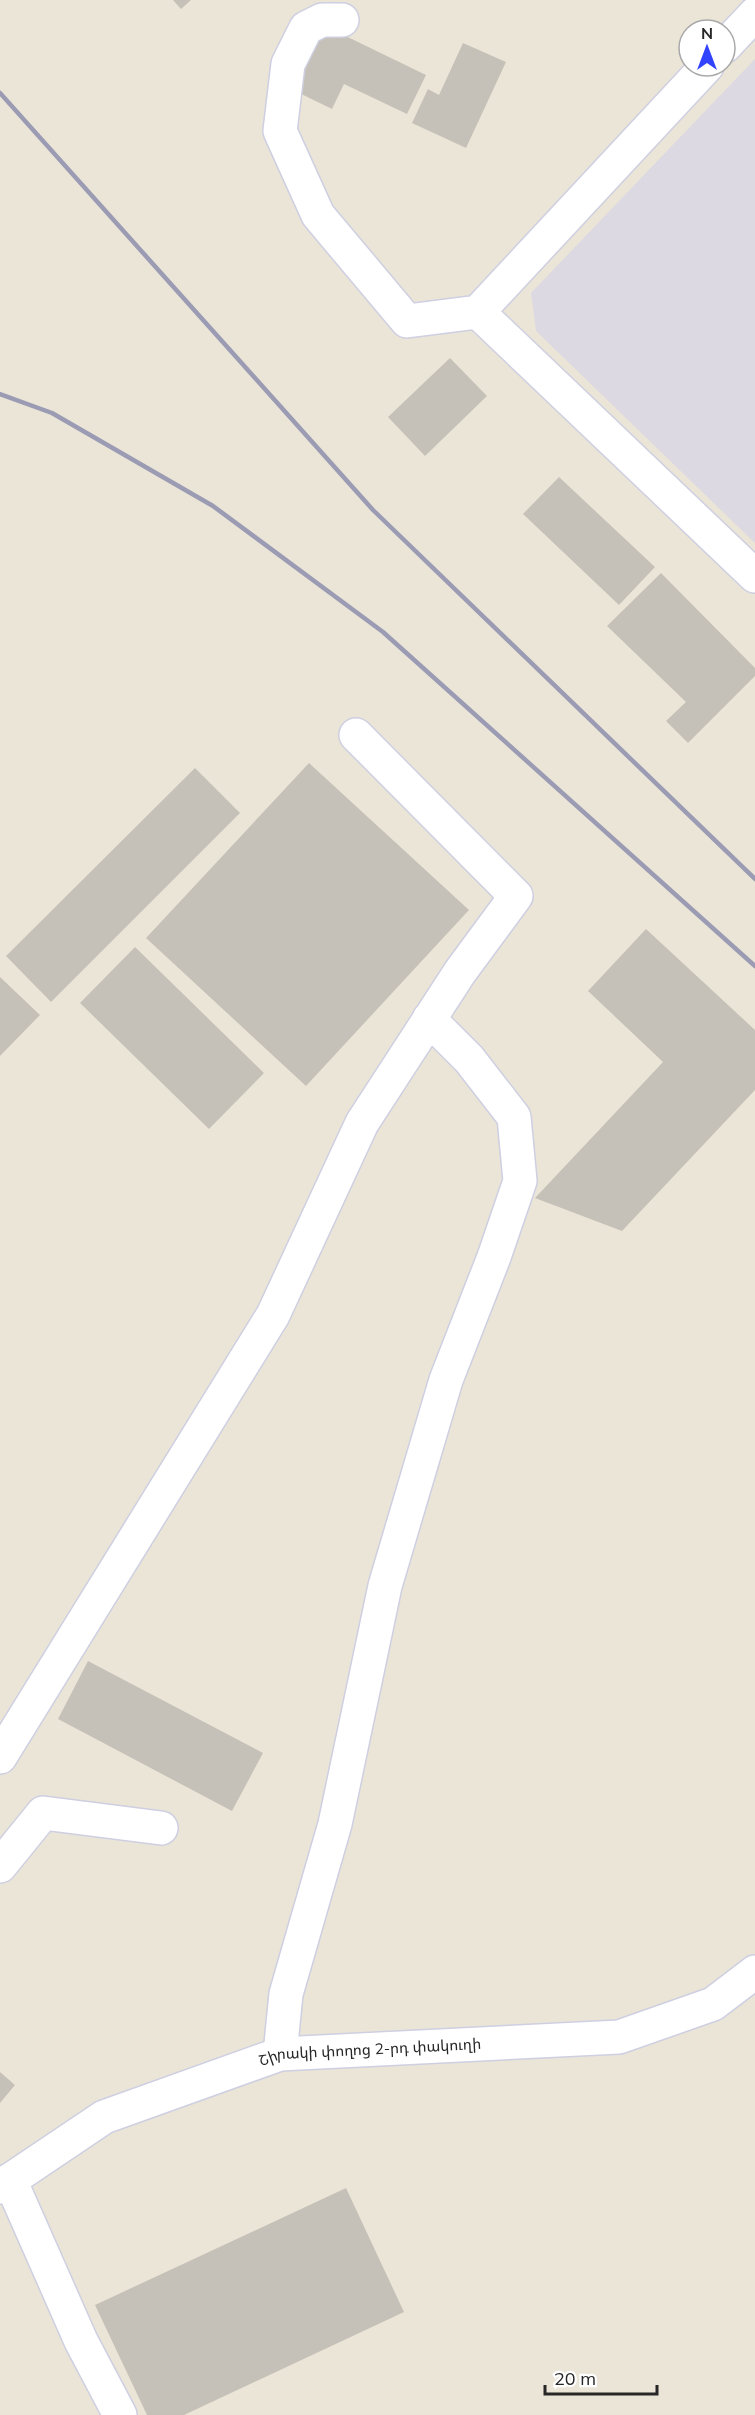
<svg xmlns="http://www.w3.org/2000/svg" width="755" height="2415" font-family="Mulish,'Noto Sans Armenian',sans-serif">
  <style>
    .industrial { fill: #ddd9e2 }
    .building { fill: #c6c1b8 }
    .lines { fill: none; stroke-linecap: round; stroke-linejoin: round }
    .minor-casing { stroke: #cecfe1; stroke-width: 36 }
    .minor { stroke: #fff; stroke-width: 33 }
    .rail { stroke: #9b9cb3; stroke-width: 4.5 }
    .labels { text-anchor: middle; stroke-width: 5; stroke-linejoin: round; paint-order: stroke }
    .street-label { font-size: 15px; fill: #272727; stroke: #fff }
  </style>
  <rect width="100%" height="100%" fill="#ebe5d8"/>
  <path class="industrial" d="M755 59V543L536 331 531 293Z"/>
  <path class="building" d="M173 0H191L181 9Z
    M325 26 426 75 407 114 344 84 332 109 293 90Z
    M463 43 506 62 466 148 412 123 428 89 439 95Z
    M450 358 487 396 425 456 388 417Z
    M559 477 655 567 619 605 523 514Z
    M661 573 755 668V676L688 743 666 721 686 702 607 626Z
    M309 763 469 910 306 1086 146 938Z
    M195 768 240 813 51 1002 6 956Z
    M646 929 755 1030V1090L622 1231 535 1198 663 1062 588 991Z
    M135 947 264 1073 209 1129 80 1003Z
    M0 977 40 1015 0 1056Z
    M88 1661 263 1753 232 1811 58 1719Z
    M0 2072 15 2085 0 2103Z
    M346 2188 404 2312 184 2415H147L95 2305Z"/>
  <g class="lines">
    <defs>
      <g id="minor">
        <path d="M342 20H322L306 28 288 64 280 131 318 215 407 321 478 312 707 66"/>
        <path d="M725 46 755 14"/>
        <path d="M478 312 755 576"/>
        <path d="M0 1757 273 1315 362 1123 460 972 516 896 356 735"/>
        <path d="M0 1866 43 1813 161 1828"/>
        <path d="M280 2054 286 1994 335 1824 385 1586 446 1380 494 1257 520 1181 514 1117 469 1059 429 1019"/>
        <path d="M10 2180 81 2341 120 2415"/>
        <path id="s1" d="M0 2187 104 2117 280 2054 619 2037 713 2004 755 1972"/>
      </g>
    </defs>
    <use href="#minor" class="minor-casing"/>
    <use href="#minor" class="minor"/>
    <path class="rail" d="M0 93 373 510 755 879
      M0 394 52 413 213 506 383 632 755 966"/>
  </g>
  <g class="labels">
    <g class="street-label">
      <text dy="5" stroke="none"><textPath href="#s1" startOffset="402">Շիրակի փողոց 2-րդ փակուղի</textPath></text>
    </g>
  </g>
  <g transform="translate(707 48)"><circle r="28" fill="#ffffff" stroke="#a9a9a9" stroke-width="1.5"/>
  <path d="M0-4.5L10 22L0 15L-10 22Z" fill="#3243fe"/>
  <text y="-9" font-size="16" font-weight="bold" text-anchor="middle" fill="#272727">N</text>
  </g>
  <path d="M545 2385v9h112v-9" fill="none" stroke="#272727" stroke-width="3"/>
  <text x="554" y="2385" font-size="18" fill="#272727" stroke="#ffffff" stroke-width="4.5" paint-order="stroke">20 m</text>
</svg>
